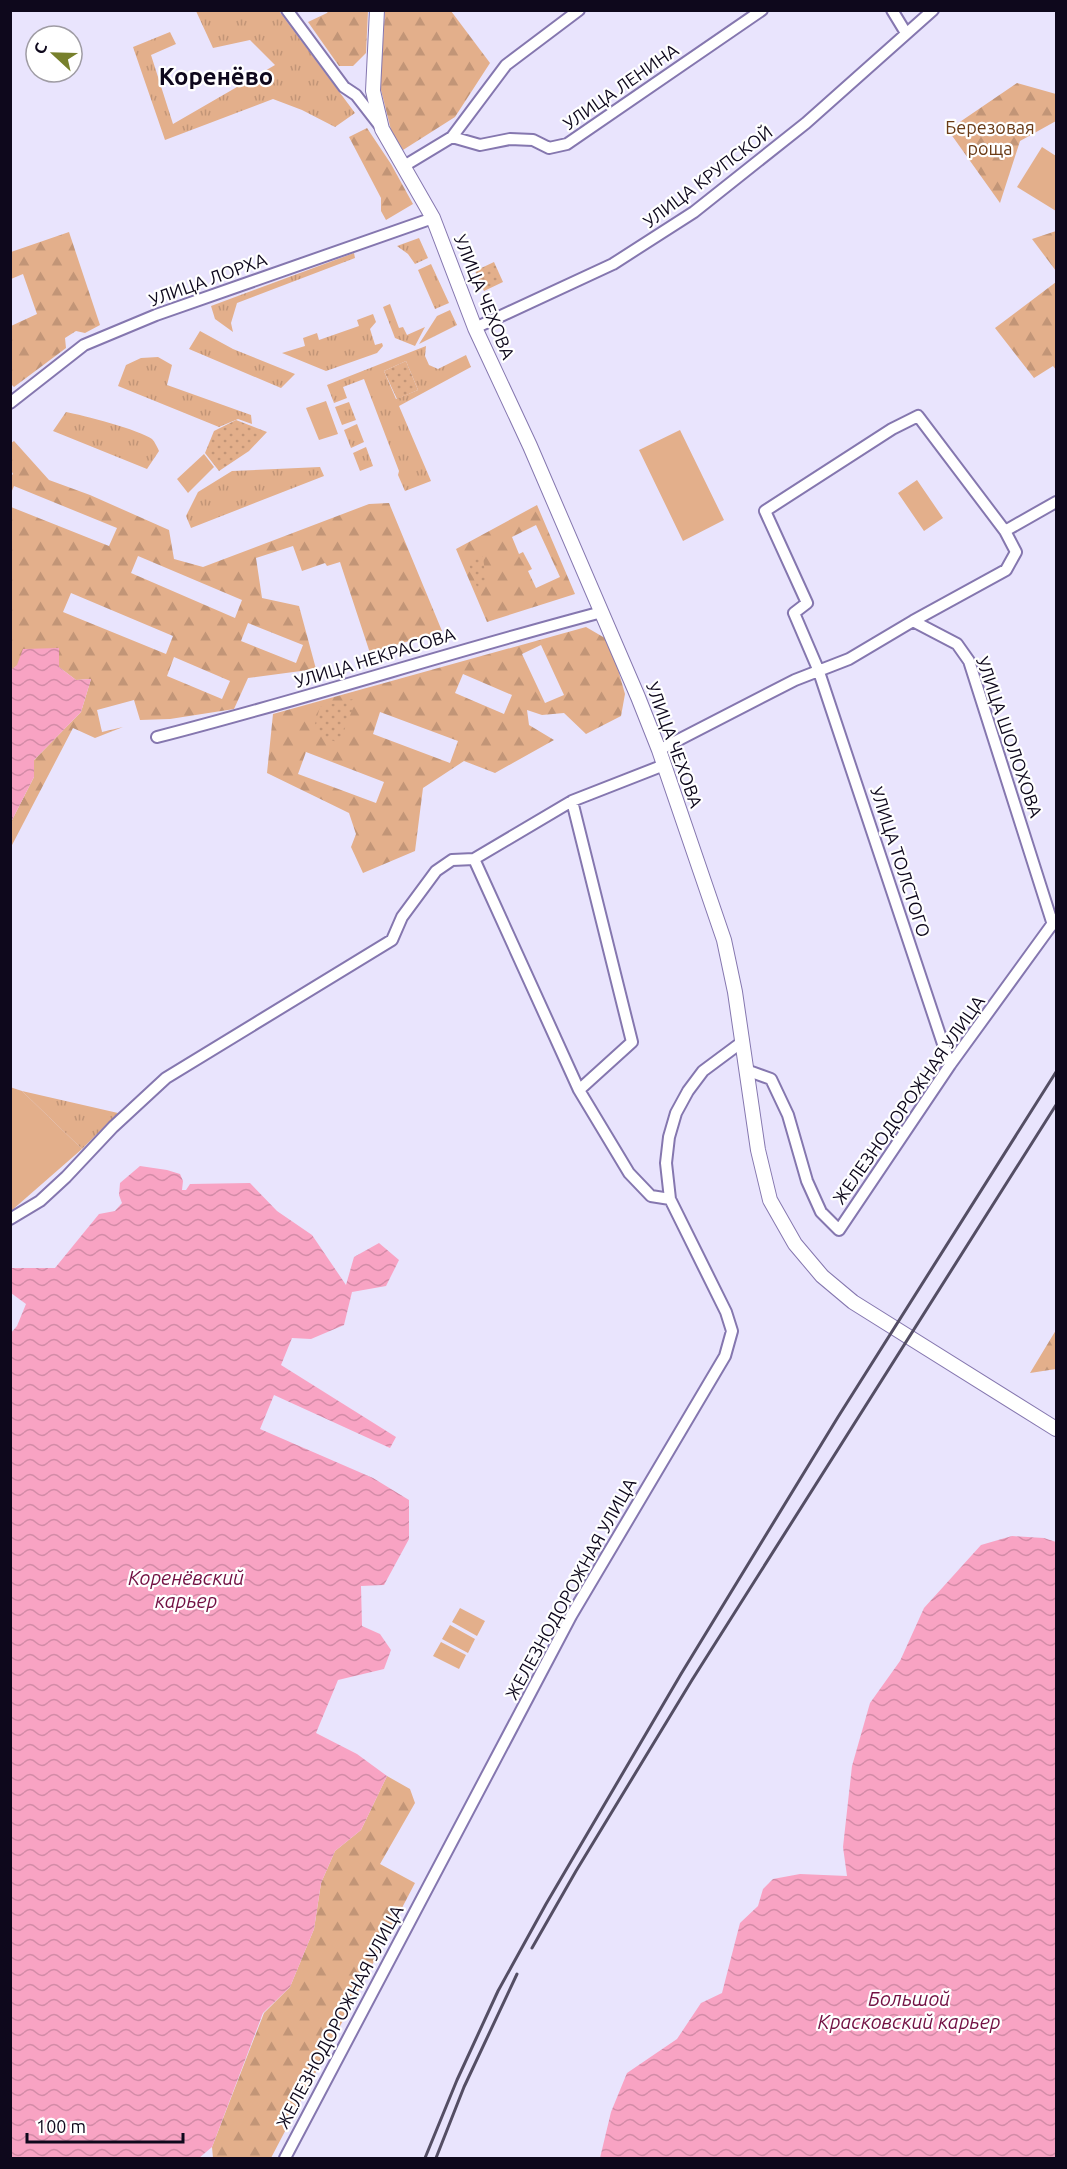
<svg xmlns="http://www.w3.org/2000/svg" width="1067" height="2169" font-family="Ubuntu,sans-serif">
  <style>
    .grass { fill: url(#grass-tufts); fill-rule: evenodd }
    .forest { fill: url(#forest-firs); fill-rule: evenodd }
    .park { fill: url(#park-dots) }
    .garden { fill: #e3af8b }
    .water { fill: url(#water-waves) }
    .lines { fill: none; stroke-linecap: round; stroke-linejoin: round }
    .minor-casing { stroke: #8577af; stroke-width: 14 }
    .major-casing { stroke: #8577af; stroke-width: 16 }
    .minor { stroke: #fff; stroke-width: 10 }
    .major { stroke: #fff; stroke-width: 14 }
    .rail { stroke: #544e64; stroke-width: 3 }
    .labels { text-anchor: middle; stroke-width: 4.5; stroke-linejoin: round; paint-order: stroke }
    .street-label { font-size: 18px; fill: #0e081c; stroke: #fff }
    .park-label { font-size: 18px; fill: #6a3b16; stroke: #fff }
    .water-label { font-size: 20px; font-style: italic; fill: #721043; stroke: #fff }
    .district-label { font-size: 24px; font-weight: bold; fill: #0e081c; stroke: #fff }
  </style>
  <defs>
    <pattern id="grass-tufts" width="24" height="20" patternUnits="userSpaceOnUse" patternTransform="scale(1.5)"><rect width="24" height="20" fill="#e3af8b"/><path d="M3 7l-1-3M5 7V3M7 7l1-3M15 17l-1-3M17 17v-4M19 17l1-3" fill="none" stroke="#c29577"/></pattern>
    <pattern id="forest-firs" width="22" height="20" patternUnits="userSpaceOnUse" patternTransform="scale(1.5)"><rect width="22" height="20" fill="#e3af8b"/><path d="M5 1l3.5 6h-7zM16 11l3.5 6h-7z" fill="#c29577"/></pattern>
    <pattern id="park-dots" width="8" height="8" patternUnits="userSpaceOnUse" patternTransform="scale(1.5)"><rect width="8" height="8" fill="#e3af8b"/><path d="M2 2h.1M6 6h.1" fill="none" stroke="#c29577" stroke-width="1.8" stroke-linecap="round"/></pattern>
    <pattern id="water-waves" width="16" height="10" patternUnits="userSpaceOnUse" patternTransform="scale(1.5)"><rect width="16" height="10" fill="#f8a3c3"/><path d="M0 5q4-4 8 0t8 0" fill="none" stroke="#d38ba7"/></pattern>
  </defs>
  <rect width="100%" height="100%" fill="#e9e4fd"/>
  <path class="grass" d="M196 11H279L355 113 335 127 302 110 273 99 165 140 133 47 170 32 176 44 151 55 173 124 275 65 250 40 213 48Z
    M419 238 428 258 415 264 408 254 397 246Z
    M354 253 355 258 237 303 231 323 233 332 215 319 211 306Z
    M431 264 449 303 435 309 418 270Z
    M390 304 399 328 403 327 407 335 425 327 415 346 395 338 383 307Z
    M450 310 457 325 419 344 437 316Z
    M373 314 376 322 370 329 375 345 382 343 383 346 377 353 326 371 282 353 305 346 303 338 317 333 319 340 359 326 357 320Z
    M200 331 233 349 295 374 281 388 189 349Z
    M426 346 425 356 429 365 438 369 466 355 471 367 399 406 431 481 405 491 398 475 399 471 364 379 343 387 347 398 334 403 327 385ZM406 361 418 390 396 399 384 371Z
    M158 357 172 365 167 385 251 415 252 424 238 419 219 427 118 386 126 365 141 358Z
    M349 402 356 420 342 425 335 407Z
    M66 412C82 415 140 430 152 439 155 442 157 447 159 451L147 469 53 431Z
    M357 424 364 442 351 448 344 430Z
    M366 447 373 466 360 471 353 453Z
    M320 467 324 476 191 528 186 516 198 492 232 471Z
    M22 1091 118 1113 82 1149Z"/>
  <path class="forest" d="M329 10 368 11 366 53 353 66H339L308 22 327 13Z
    M385 11H451L490 63 455 117 403 150 391 130 380 86Z
    M1017 83 1056 94V121L1020 141 1000 203 948 130Z
    M367 128 391 164 413 204 386 220 381 211V198L349 137Z
    M1056 231V271L1032 239Z
    M69 232 100 325 85 333 76 331 65 338 66 348 14 387 11 384V326L37 314 23 274 11 279V252Z
    M1056 282V370L1053 366 1034 378 995 328Z
    M14 441 49 480 90 495 169 530 174 559 203 567 369 504 389 503 442 631 370 653 340 562 327 566 325 563 302 571 293 546 256 558 262 598 299 606 316 669 248 678 234 709 170 719 140 720 134 700 97 710 102 732 123 727 95 738 73 728 11 847V822L34 777V760L81 712 91 679 76 680 59 667V649L17 666 11 670V507L109 546 117 528 14 486 11 493V476L13 474 11 470V443ZM138 556 242 600 235 618 131 573ZM71 593 173 636 166 654 63 612ZM248 623 303 645 296 663 241 641ZM174 657 230 681 222 699 167 676Z
    M537 505 575 594 487 622 456 549ZM536 525 560 577 536 588 528 571 532 569 523 552 519 554 512 537Z
    M586 627 610 641 625 694 621 716 586 734 564 713 542 715 527 710 529 725 554 740 495 773 464 761 423 788 415 851 363 873 351 847 356 834 349 813 267 773 273 714ZM541 645 564 695 545 703 522 654ZM463 674 512 695 504 714 455 693ZM380 712 458 741 450 763 373 734ZM306 752 384 782 376 803 298 774Z
    M1056 1330V1369L1030 1373Z
    M387 1776 410 1789 415 1803 380 1864 415 1883 271 2158H213L212 2147 264 2013 290 1987 314 1929 321 1883 335 1851 361 1830Z"/>
  <path class="park" d="M494 262 503 282 484 291 475 271Z
    M406 361 418 390 397 399 384 371Z
    M236 420 267 432 249 451 219 471 205 453 214 431Z
    M483 556 486 583 477 587 468 562Z
    M357 698 339 743 323 737 315 724 320 707Z"/>
  <path class="garden" d="M1042 147 1056 156V211L1017 187Z
    M326 401 338 434 319 440 306 408Z
    M680 430 724 520 683 541 639 450Z
    M204 454 214 467 188 493 177 479Z
    M917 480 943 518 924 531 898 493Z
    M10 1087 22 1091 82 1149 11 1211Z
    M460 1608 485 1621 477 1636 452 1622Z
    M450 1625 475 1639 468 1653 442 1639Z
    M441 1642 466 1655 459 1669 433 1656Z"/>
  <path class="water" d="M59 648V667L76 680 91 679 81 712 34 760V777L11 822V670L17 665 23 649Z
    M140 1166 167 1170 180 1174 183 1181 182 1190H186L190 1184 250 1183 277 1211 312 1235 346 1285 354 1257 379 1243 399 1260 386 1286 352 1292 344 1325 311 1339 292 1338 281 1365 396 1437 390 1448 274 1395 260 1429 373 1478 409 1500V1539L384 1585 361 1586 362 1626 380 1634 391 1650 384 1669 338 1680 316 1733 357 1754 387 1776 361 1830 335 1851 321 1883 314 1929 290 1987 263 2013 212 2147 199 2158H11L10 1334 17 1326 26 1304 11 1293V1268H55L99 1214 115 1211 122 1203 119 1195 120 1183Z
    M1012 1536 1044 1538 1056 1542V2158H600L611 2112 627 2073 677 2039 701 2003 722 1993 740 1923 758 1906 763 1889 773 1879 800 1874 847 1876 843 1847 852 1766 870 1703 900 1661 924 1608 981 1545Z"/>
  <g class="lines">
    <defs>
      <path id="minor" d="M287 10 344 87 356 95 380 126
        M892 10 906 33
        M452 137 480 145 510 139 533 140 549 148 567 144 762 10
        M404 166 452 137 506 65 579 10
        M475 328 613 264 694 212 806 123 933 10
        M10 403 84 345 156 315 433 218
        M1005 531 1056 502
        M913 621 957 644 969 661 1053 925
        M157 737C306 699 453 651 602 612
        M659 750 795 680 849 659 913 621 1006 570 1016 552 1005 531 918 416 892 429 765 511 807 603 794 613 818 669 950 1065
        M572 801 632 1042 579 1090
        M474 859 579 1090 629 1173 651 1196 670 1199
        M746 1070 771 1079 788 1115 807 1181 821 1212 839 1230 950 1065 1056 919
        M10 1219 40 1201 66 1177 113 1127 166 1078 392 940 402 917 436 871 452 860 474 859 572 801 664 765
        M285 2158 571 1616 725 1356 732 1331 726 1312 670 1199 666 1163 669 1137 676 1113 688 1091 703 1071 742 1042"/>
      <path id="major" d="M377 10 373 91 382 129 433 218 475 328 530 446 638 697 659 750 724 940 735 992 758 1150 770 1200 795 1244 822 1276 853 1302 1056 1429"/>
    </defs>
    <use href="#minor" class="minor-casing"/>
    <use href="#major" class="major-casing"/>
    <use href="#minor" class="minor"/>
    <use href="#major" class="major"/>
    <path class="rail" d="M532 1948 576 1871 692 1680 1056 1105
      M425 2158 457 2080 498 1991 546 1904 681 1674 838 1417 1056 1072
      M436 2158 464 2087 517 1974"/>
  </g>
  <g class="labels">
    <g class="street-label">
      <text transform="translate(621 87) rotate(-35)" y="6">УЛИЦА ЛЕНИНА</text>
      <text transform="translate(708 177) rotate(-37)" y="6">УЛИЦА КРУПСКОЙ</text>
      <text transform="translate(208 280) rotate(-20)" y="6">УЛИЦА ЛОРХА</text>
      <text transform="translate(484 297) rotate(68)" y="6">УЛИЦА ЧЕХОВА</text>
      <text transform="translate(375 658) rotate(-17)" y="6">УЛИЦА НЕКРАСОВА</text>
      <text transform="translate(1009 737) rotate(71)" y="6">УЛИЦА ШОЛОХОВА</text>
      <text transform="translate(674 745) rotate(70)" y="6">УЛИЦА ЧЕХОВА</text>
      <text transform="translate(900 862) rotate(72)" y="6">УЛИЦА ТОЛСТОГО</text>
      <text transform="translate(909 1100) rotate(-55)" y="6">ЖЕЛЕЗНОДОРОЖНАЯ УЛИЦА</text>
      <text transform="translate(571 1589) rotate(-61)" y="6">ЖЕЛЕЗНОДОРОЖНАЯ УЛИЦА</text>
      <text transform="translate(340 2017) rotate(-62)" y="6">ЖЕЛЕЗНОДОРОЖНАЯ УЛИЦА</text>
    </g>
    <g class="park-label">
      <text x="990" y="134">Березовая<tspan x="990" dy="21">роща</tspan></text>
    </g>
    <g class="water-label">
      <text x="186" y="1585">Коренёвский<tspan x="186" dy="23">карьер</tspan></text>
      <text x="909" y="2006">Большой<tspan x="909" dy="23">Красковский карьер</tspan></text>
    </g>
    <g class="district-label">
      <text x="216" y="85">Коренёво</text>
    </g>
  </g>
  <rect width="1067" height="2169" fill="none" stroke="#0e081c" stroke-width="24"/>
  <g transform="translate(54 54) rotate(292)"><circle r="28" fill="#ffffff" stroke="#9f9ca4" stroke-width="1.5"/>
  <path d="M0-4.5L10 22L0 15L-10 22Z" fill="#77802c"/>
  <text y="-9" font-size="16" font-weight="bold" text-anchor="middle" fill="#0e081c">С</text>
  </g>
  <path d="M27 2133v9h156v-9" fill="none" stroke="#0e081c" stroke-width="3"/>
  <text x="36" y="2133" font-size="18" fill="#0e081c" stroke="#ffffff" stroke-width="4.5" paint-order="stroke">100 m</text>
</svg>
